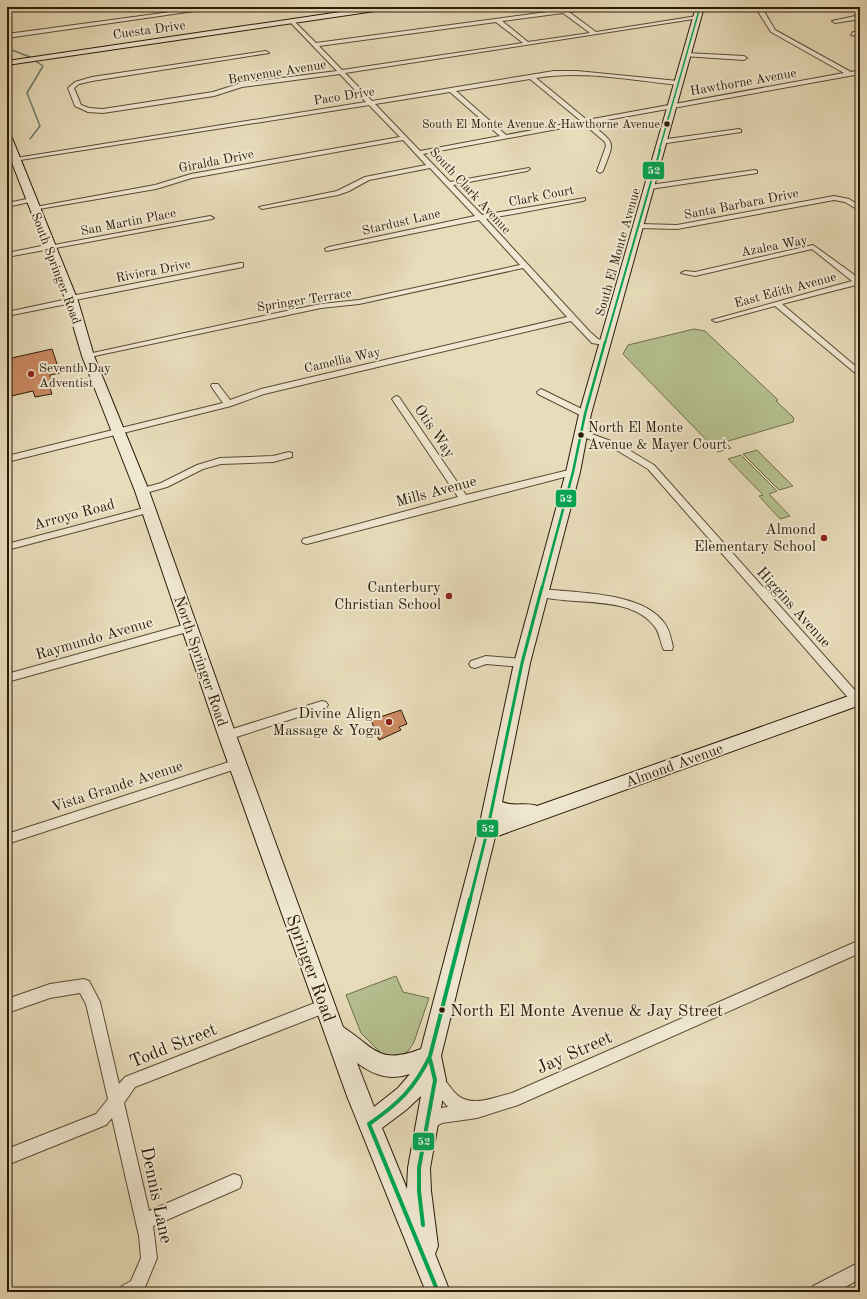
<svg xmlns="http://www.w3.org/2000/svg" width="867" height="1299" font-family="'Old Standard TT',serif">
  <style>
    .green { fill: #b5c090; stroke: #6f6e4c }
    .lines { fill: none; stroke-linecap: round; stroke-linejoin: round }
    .stream { stroke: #6b7b6d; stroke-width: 1.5 }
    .building { fill: #cc8a62; stroke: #291b08 }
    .street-casing { stroke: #594b34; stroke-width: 2 }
    .secondary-casing { stroke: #291b08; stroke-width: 2 }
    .street { fill: #f0e8d2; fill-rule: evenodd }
    .secondary { fill: #f0e8d2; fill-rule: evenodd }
    .bus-1-far4-casing { stroke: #f0e8d2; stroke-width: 3 }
    .bus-1-far3-casing { stroke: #f0e8d2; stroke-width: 4 }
    .bus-1-far2-casing { stroke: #f0e8d2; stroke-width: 5 }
    .bus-1-far1-casing { stroke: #f0e8d2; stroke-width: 6 }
    .bus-1-casing { stroke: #f0e8d2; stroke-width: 7 }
    .bus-1-far4 { stroke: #00a651; stroke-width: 1.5 }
    .bus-1-far3 { stroke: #00a651; stroke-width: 2 }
    .bus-1-far2 { stroke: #00a651; stroke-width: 2.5 }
    .bus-1-far1 { stroke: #00a651; stroke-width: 3 }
    .bus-1 { stroke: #00a651; stroke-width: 4 }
    .bus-dot { fill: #291b08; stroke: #f0e8d2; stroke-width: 1.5 }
    .poi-dot { fill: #8f2418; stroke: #f0e8d2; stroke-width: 1.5 }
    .labels { text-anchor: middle; stroke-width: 4; stroke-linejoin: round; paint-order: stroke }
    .far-bus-label { font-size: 12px; fill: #291b08; stroke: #f0e8d2; text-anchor: end }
    .far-street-label { font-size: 13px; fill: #291b08; stroke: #f0e8d2 }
    .far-poi-label { font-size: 13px; fill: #291b08; stroke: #f0e8d2; text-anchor: start }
    .bus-label { font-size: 14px; fill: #291b08; stroke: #f0e8d2; text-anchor: start }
    .street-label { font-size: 15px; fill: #291b08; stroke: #f0e8d2 }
    .poi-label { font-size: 15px; fill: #291b08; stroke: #f0e8d2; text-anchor: end }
    .near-bus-label { font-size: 17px; fill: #291b08; stroke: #f0e8d2; text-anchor: start }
    .near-street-label { font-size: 18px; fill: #291b08; stroke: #f0e8d2 }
    .line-badge { stroke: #f0e8d2; stroke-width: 1.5 }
    .badge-label { font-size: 11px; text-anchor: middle; font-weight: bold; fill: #fff }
  </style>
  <rect width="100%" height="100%" fill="#e8dcba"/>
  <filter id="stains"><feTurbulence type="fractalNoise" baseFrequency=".005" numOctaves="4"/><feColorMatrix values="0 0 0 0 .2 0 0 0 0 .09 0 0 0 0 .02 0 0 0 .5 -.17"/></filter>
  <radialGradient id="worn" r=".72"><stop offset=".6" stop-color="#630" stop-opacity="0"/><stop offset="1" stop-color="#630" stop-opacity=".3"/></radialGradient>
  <path class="green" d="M694 329 705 331 778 400 776 401 794 418 793 422 725 442 731 448 718 452 623 354 628 345Z
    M757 450 793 486 779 490 743 454Z
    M741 455 777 491 769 494 790 516 780 519 759 496 763 495 728 459Z
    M396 976 403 992 429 998 414 1042 409 1050 401 1057 391 1058 381 1053 361 1033 346 995Z"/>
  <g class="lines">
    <path class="stream" d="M7 48 30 57
      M30 139 40 126 27 93 43 66 34 60"/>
  </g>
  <path class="building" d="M52 349 60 373 50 375 51 381 48 382 52 394 35 397 33 391 7 397V359Z
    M401 710 407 724 399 727 401 730 379 740 371 720Z"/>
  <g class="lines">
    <defs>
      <path id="street" d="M208 7H222L7 38V34Z
        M584 7H597L569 12 596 32 697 16 700 18 345 73 372 101 554 71H577L678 81 681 83 678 85C631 80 582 70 536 78L587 120 844 73 771 32 759 13 758 7H764L765 13 775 30 851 72 860 70V74L590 123C616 145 615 139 603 171L600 173 597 171 606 146 605 142 584 124 423 154 450 182 529 168 530 169 527 171 453 185 482 215 585 198V200L583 201 486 219 590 332 598 339 609 342V346L592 343 571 321 264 394 231 406 7 462V456L223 403 211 386 212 384H218L230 400 261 389 567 317 523 268 359 304 321 308 85 358 84 356 88 354 291 310 321 304 359 300 520 265 479 220 326 251 325 249 329 247 475 216 430 168 369 180 349 191 338 195 262 209 259 207 337 191 365 177 426 165 403 140 192 178 156 189 33 210 32 209 35 207 155 185 191 174 400 137 369 105 14 161V159L16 158 366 102 340 74 242 87 214 96 103 113 88 112 75 106 68 88 75 82 92 77 266 51 269 53 92 81 79 84 74 88 81 105 89 108 103 109 213 92 241 83 337 71 290 22 292 19 316 43ZM563 13 590 33 528 42 502 21ZM496 22 523 43 342 70 319 46ZM530 79 581 121 506 135 456 91ZM450 92 500 136 420 151 375 104Z
        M860 15V19L835 23 832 21Z
        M853 32 860 33V37L851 35Z
        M686 53 744 56 747 58 744 60 684 56Z
        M739 129 741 130V132L660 144 657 142 660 140Z
        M755 170 757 171V173L650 189 647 187 650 185Z
        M834 196 849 199 860 206V211L845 202 834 200 677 229 640 228 636 226 640 224 677 225Z
        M32 198 34 199V201L7 207V203Z
        M210 216 214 218 212 219 7 257V253L51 244 54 245Z
        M813 245 860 279V284L782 304 860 370V377L775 306 716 322 712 320 852 281 812 249 695 276 681 273 685 271 695 272Z
        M240 263H243V267L75 300V303H72L7 316V312L68 299V296H71Z
        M541 389 588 412 589 414 588 416H582L538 394 537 392Z
        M396 396 399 397 466 495 573 469 578 472 576 474 307 544 303 543 302 541 303 539 458 497 392 399Z
        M581 430 619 444 654 465 860 696V702H852L648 469 613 448 578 435 576 433Z
        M289 452 292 453V457L273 462 221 464 203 469 167 487 142 494 137 491 139 489 161 483 197 465 220 458 273 456Z
        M148 507 151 508 153 510 151 512 7 550V544Z
        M542 589C577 593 644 592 665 624 670 631 671 639 673 647L672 650H664C660 643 660 633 655 627 631 594 573 606 538 596L537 593 538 590Z
        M190 623 194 624 195 627 194 630 7 682V674Z
        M486 656 522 659 526 660 528 663 526 666 522 667 486 664 475 668 471 667 469 664 471 661Z
        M322 701 326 702 328 705 326 708 227 740 223 738 221 735 223 732Z
        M238 759 242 761 244 764 242 767 7 844V834Z
        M860 940V953L518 1105 477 1118 442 1123 427 1131 422 1128 419 1123 422 1118 440 1108 448 1107 430 1086 428 1081 430 1076 435 1074C444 1077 449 1086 455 1093 470 1109 495 1097 512 1093Z
        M84 979 89 981 100 1002 119 1084 125 1077 130 1075 325 999 330 1001 332 1006 330 1011 135 1087 124 1103 149 1211 234 1174 240 1176 242 1182 240 1188 153 1226 157 1258 143 1292H120L122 1286 131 1281 141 1258 139 1236 112 1118 106 1125 7 1165V1149L96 1114 108 1099 86 1004 80 993 50 998 7 1013V999L50 984Z
        M860 1262V1279L836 1292H811L813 1286Z"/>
      <path id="secondary" d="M374 7H393L389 9 7 65V61Z
        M696 7H704L591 414 580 472 530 663 502 802C513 807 526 802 537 806L860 692V705L495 837 441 1056 446 1080 430 1168 431 1191 438 1246 435 1254 450 1292H426L347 1096 218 735 135 491 82 356 66 301 7 150V135L12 138 78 301 94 356 149 491 236 735 343 1027C376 1049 379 1065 421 1049L478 832 514 663 566 472 579 414ZM357 1063C374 1075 389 1081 410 1074L398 1088 374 1107ZM421 1096 408 1168 407 1189 382 1128 406 1110Z"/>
    </defs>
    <use href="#street" class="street-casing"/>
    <use href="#secondary" class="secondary-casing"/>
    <use href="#street" class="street"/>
    <use href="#secondary" class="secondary"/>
    <defs>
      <path id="bus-1-far4" d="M659 151 700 7"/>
      <path id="bus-1-far3" d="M605 343 660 150"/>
      <path id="bus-1-far2" d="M542 588 573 472 585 414 605 342"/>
      <path id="bus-1-far1" d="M470 900 487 832 522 663 542 587"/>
      <path id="bus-1" d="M423 1225 419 1191V1168L435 1080 430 1059
        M438 1292 369 1124C398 1104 415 1088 430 1056L470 899"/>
    </defs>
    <use href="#bus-1-far4" class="bus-1-far4-casing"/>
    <use href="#bus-1-far3" class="bus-1-far3-casing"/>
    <use href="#bus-1-far2" class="bus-1-far2-casing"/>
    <use href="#bus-1-far1" class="bus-1-far1-casing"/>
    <use href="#bus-1" class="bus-1-casing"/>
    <use href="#bus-1-far4" class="bus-1-far4"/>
    <use href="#bus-1-far3" class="bus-1-far3"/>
    <use href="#bus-1-far2" class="bus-1-far2"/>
    <use href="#bus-1-far1" class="bus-1-far1"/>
    <use href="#bus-1" class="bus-1"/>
  </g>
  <g class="bus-dot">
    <circle cx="667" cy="124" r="3.5"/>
    <circle cx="581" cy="435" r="3.5"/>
    <circle cx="442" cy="1010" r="3.5"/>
  </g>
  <g class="poi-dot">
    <circle cx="31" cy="374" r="4"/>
    <circle cx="824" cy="538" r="4"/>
    <circle cx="449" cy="596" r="4"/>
    <circle cx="389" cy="722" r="4"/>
  </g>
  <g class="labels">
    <g class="far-bus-label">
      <text x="660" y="128">South El Monte Avenue &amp; Hawthorne Avenue</text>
    </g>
    <g class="far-street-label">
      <text transform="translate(149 29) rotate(-8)" y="5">Cuesta Drive</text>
      <text transform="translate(277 71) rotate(-9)" y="5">Benvenue Avenue</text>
      <text transform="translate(743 81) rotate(-10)" y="5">Hawthorne Avenue</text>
      <text transform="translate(344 95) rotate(-9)" y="5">Paco Drive</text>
      <text transform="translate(216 160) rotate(-11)" y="5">Giralda Drive</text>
      <text transform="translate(471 190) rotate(47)" y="5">South Clark Avenue</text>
      <text transform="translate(541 195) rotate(-11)" y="5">Clark Court</text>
      <text transform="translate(741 203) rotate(-11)" y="5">Santa Barbara Drive</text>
      <text transform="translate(128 221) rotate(-11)" y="5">San Martin Place</text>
      <text transform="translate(401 221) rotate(-13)" y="5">Stardust Lane</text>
      <text transform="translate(774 245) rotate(-11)" y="5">Azalea Way</text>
      <text transform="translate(617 252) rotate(-74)" y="5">South El Monte Avenue</text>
      <text transform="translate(57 268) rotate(69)" y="5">South Springer Road</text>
      <text transform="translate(153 270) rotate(-11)" y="5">Riviera Drive</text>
      <text transform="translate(785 289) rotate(-15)" y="5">East Edith Avenue</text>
      <text transform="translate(304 299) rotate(-9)" y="5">Springer Terrace</text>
      <text transform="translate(342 359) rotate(-13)" y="5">Camellia Way</text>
    </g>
    <g class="far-poi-label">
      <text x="39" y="372">Seventh Day<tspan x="39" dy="15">Adventist</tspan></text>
    </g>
    <g class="bus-label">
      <text x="588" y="432">North El Monte<tspan x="588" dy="17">Avenue &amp; Mayer Court</tspan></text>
    </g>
    <g class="street-label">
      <text transform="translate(435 431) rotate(56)" y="5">Otis Way</text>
      <text transform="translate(436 491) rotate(-15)" y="5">Mills Avenue</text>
      <text transform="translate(74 514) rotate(-15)" y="5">Arroyo Road</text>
      <text transform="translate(794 607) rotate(48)" y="5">Higgins Avenue</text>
      <text transform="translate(94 638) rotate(-16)" y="5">Raymundo Avenue</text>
      <text transform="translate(201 661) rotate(71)" y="5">North Springer Road</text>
      <text transform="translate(674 765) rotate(-20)" y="5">Almond Avenue</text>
      <text transform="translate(117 786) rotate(-18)" y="5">Vista Grande Avenue</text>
    </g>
    <g class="poi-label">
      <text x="816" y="534">Almond<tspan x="816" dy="17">Elementary School</tspan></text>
      <text x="441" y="592">Canterbury<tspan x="441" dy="17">Christian School</tspan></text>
      <text x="381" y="718">Divine Align<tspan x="381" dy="17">Massage &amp; Yoga</tspan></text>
    </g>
    <g class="near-bus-label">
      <text x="450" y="1016">North El Monte Avenue &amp; Jay Street</text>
    </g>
    <g class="near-street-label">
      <text transform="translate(311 968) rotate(70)" y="6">Springer Road</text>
      <text transform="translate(173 1045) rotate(-22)" y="6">Todd Street</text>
      <text transform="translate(574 1052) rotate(-24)" y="6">Jay Street</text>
      <text transform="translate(157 1195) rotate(78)" y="6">Dennis Lane</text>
    </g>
  </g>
  <g class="line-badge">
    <rect x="642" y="161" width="23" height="19" rx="4" fill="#00a651"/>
    <rect x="555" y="489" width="22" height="19" rx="4" fill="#00a651"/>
    <rect x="476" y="819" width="23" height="19" rx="4" fill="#00a651"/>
    <rect x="412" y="1132" width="23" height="19" rx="4" fill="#00a651"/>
  </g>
  <g class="badge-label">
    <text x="654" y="174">52</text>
    <text x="566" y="502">52</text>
    <text x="488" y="832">52</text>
    <text x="424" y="1145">52</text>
  </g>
  <rect width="867" height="1299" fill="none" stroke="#e8dcba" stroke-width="24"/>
  <rect x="8" y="8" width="851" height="1283" fill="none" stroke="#291b08" stroke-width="2"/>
  <rect x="12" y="12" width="843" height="1275" fill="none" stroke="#291b08"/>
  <rect width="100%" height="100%" filter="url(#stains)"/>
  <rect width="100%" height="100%" fill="url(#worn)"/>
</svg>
